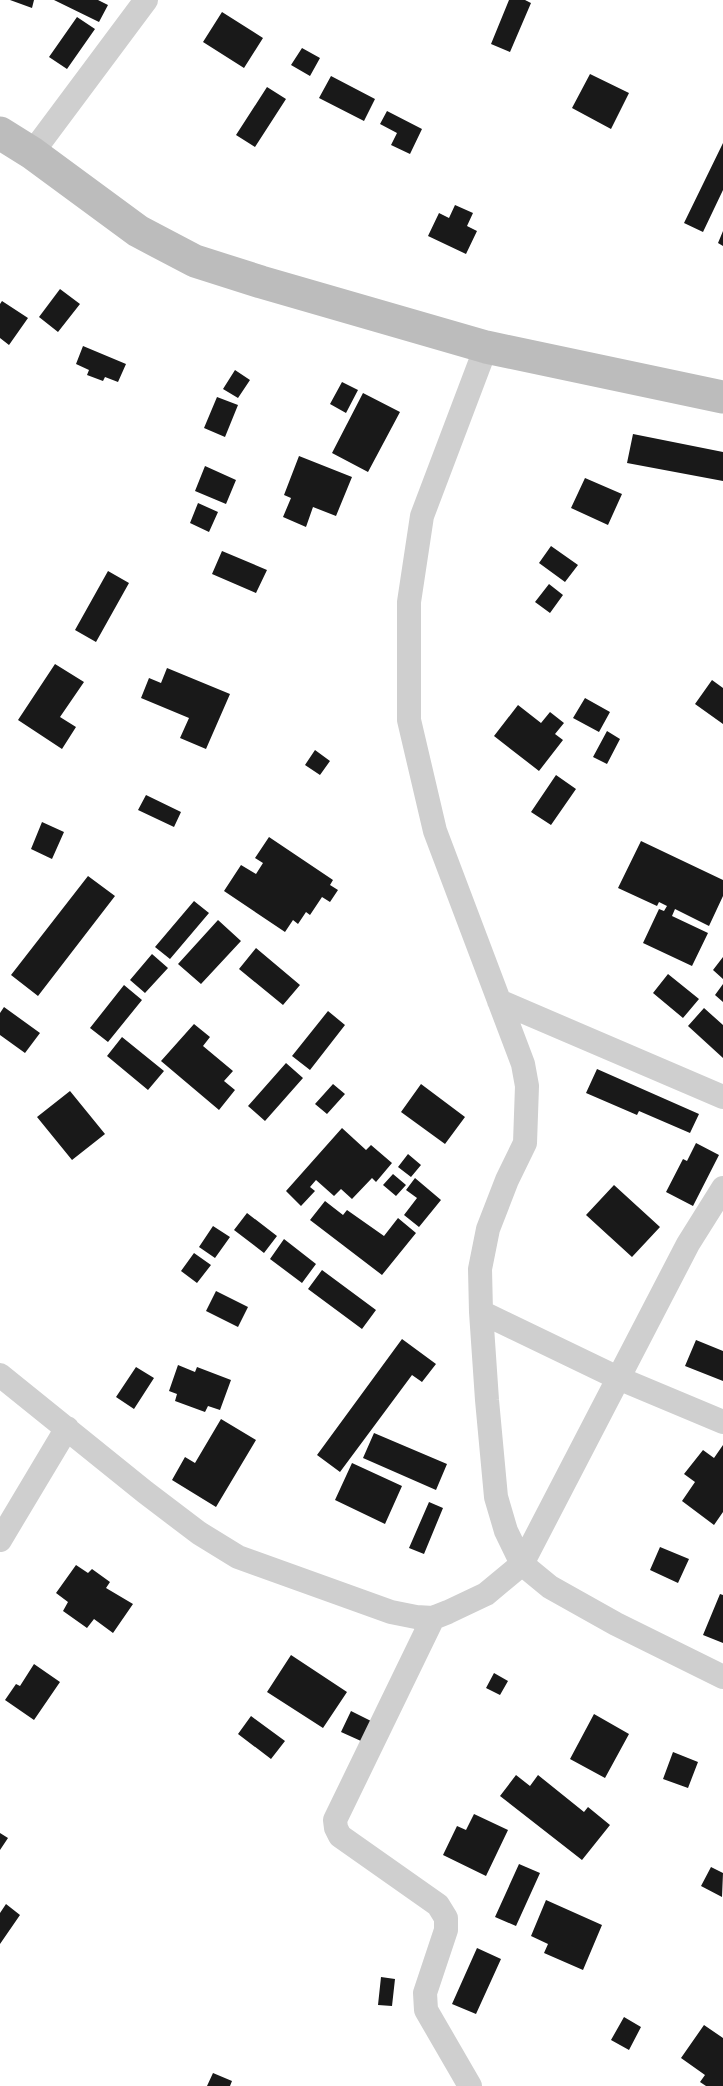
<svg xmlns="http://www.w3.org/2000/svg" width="723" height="2086" font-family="Cabin,sans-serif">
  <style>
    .building { fill: #191919 }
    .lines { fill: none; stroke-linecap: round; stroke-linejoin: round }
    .street { stroke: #cfcfcf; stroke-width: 24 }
    .secondary { stroke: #bcbcbc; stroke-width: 33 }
  </style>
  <rect width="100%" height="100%" fill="#fff"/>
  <path class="building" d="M10 0H34L32 8Z
    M54 0H98L108 5 99 22Z
    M509 0H525L531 3 510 52 491 44Z
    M222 12 263 38 244 68 203 42Z
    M77 17 95 29 67 69 49 57Z
    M302 48 320 58 310 76 291 65Z
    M590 74 629 93 611 129 572 108Z
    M331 76 375 99 364 121 319 98Z
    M267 87 286 99 255 147 236 135Z
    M387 111 422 129 410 154 391 145 397 133 380 124Z
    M723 143V190L703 232 684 223Z
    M455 205 473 213 467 226 477 231 466 254 428 236 439 213 449 218Z
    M723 231V246L718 243Z
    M60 289 80 304 58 332 39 317Z
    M2 301 28 318 9 345 0 338V304Z
    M83 346 126 364 118 382 105 377 103 381 87 375 89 370 76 364Z
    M235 370 250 380 238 398 223 389Z
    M342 382 358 390 346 413 330 404Z
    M363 393 400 412 368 472 332 453Z
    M217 397 238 405 225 437 204 428Z
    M633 434 723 452V481L627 463Z
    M299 456 352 477 336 516 313 507 306 527 283 517 291 498 284 495Z
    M205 466 236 480 226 504 195 491Z
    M585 478 622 494 608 525 571 508Z
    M198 503 218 512 209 532 190 523Z
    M551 546 578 565 565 582 539 563Z
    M222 551 267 570 256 593 212 574Z
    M108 571 129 583 96 642 75 630Z
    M549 584 563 595 550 613 535 602Z
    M55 664 84 682 60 717 76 727 62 749 18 720Z
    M167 668 230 694 206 749 180 738 189 718 141 698 149 678 161 683Z
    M712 680 723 688V724L695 704Z
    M585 698 610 712 599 732 573 718Z
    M518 705 541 723 550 712 564 723 555 734 563 740 539 771 494 736Z
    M607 731 620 739 607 764 593 757Z
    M315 750 330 761 320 775 305 765Z
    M556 775 576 789 551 825 531 812Z
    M146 795 181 812 174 827 138 810Z
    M42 822 64 832 52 859 31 849Z
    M269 837 333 880 330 885 338 890 330 902 322 897 310 915 306 912 298 924 293 920 285 932 224 891 241 865 256 874 263 863 255 858Z
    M641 841 723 880V896L709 926 675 909 672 916 708 933 692 966 643 943 659 909 664 911 667 906 659 902 657 906 618 888Z
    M88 876 115 896 38 996 11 975Z
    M194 901 209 913 170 959 155 947Z
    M218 920 241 941 201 984 178 964Z
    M256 948 300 985 283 1005 239 969Z
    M152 954 168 968 145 993 130 980Z
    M723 957V979L713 970Z
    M668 974 699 999 683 1018 653 993Z
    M723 984V1002L715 995Z
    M124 985 142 1000 108 1042 90 1028Z
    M4 1007 40 1033 25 1053 0 1035V1013Z
    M704 1008 723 1025V1058L688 1026Z
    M328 1011 345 1025 310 1070 292 1056Z
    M194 1024 210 1037 203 1046 233 1071 224 1081 235 1090 219 1110 161 1061Z
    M122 1037 164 1071 148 1090 107 1056Z
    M286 1063 303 1078 265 1121 248 1106Z
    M597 1069 699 1114 690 1133 639 1111 637 1115 586 1093Z
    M333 1084 345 1094 327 1114 315 1104Z
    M421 1084 465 1117 445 1144 401 1112Z
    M70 1091 105 1134 72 1160 37 1117Z
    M342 1128 366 1150 371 1145 392 1163 376 1182 372 1178 352 1199 341 1189 334 1196 316 1180 310 1187 315 1191 301 1206 286 1191Z
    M696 1143 719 1155 693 1206 666 1192 683 1159 687 1161Z
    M408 1154 421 1165 411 1177 398 1167Z
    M393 1174 406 1185 396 1196 383 1185Z
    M415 1178 441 1200 419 1227 404 1215 417 1198 406 1190Z
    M614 1185 660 1227 632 1257 586 1215Z
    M325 1201 343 1215 347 1210 384 1236 398 1218 416 1233 382 1275 310 1220Z
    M247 1213 277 1236 264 1253 234 1230Z
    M213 1226 230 1237 215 1258 199 1247Z
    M284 1239 316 1264 302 1283 270 1259Z
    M194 1253 211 1265 197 1283 181 1271Z
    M322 1270 376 1310 362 1329 308 1289Z
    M216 1291 248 1307 238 1327 206 1311Z
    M402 1339 436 1364 422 1382 412 1375 340 1472 317 1455Z
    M696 1340 723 1351V1381L685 1366Z
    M178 1365 195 1372 197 1367 231 1380 220 1410 208 1406 205 1412 175 1401 177 1394 169 1391Z
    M136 1367 154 1378 134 1409 116 1397Z
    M221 1419 256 1440 216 1507 172 1480 185 1457 195 1463Z
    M374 1433 447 1464 436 1490 363 1458Z
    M723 1445V1512L714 1525 682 1501 695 1482 684 1474 703 1450 714 1458Z
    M352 1463 402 1486 385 1524 335 1500Z
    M429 1502 443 1508 424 1554 409 1548Z
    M660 1547 689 1559 678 1583 650 1570Z
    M76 1565 88 1573 92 1569 110 1582 106 1588 133 1604 113 1633 94 1619 87 1628 63 1611 68 1602 56 1593Z
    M720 1594 723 1595V1643L703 1635Z
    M291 1655 347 1692 323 1728 267 1692Z
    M34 1664 60 1682 34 1720 5 1700 16 1684 20 1686Z
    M494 1673 508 1681 500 1695 486 1688Z
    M351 1711 371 1721 361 1741 341 1732Z
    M594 1714 629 1734 605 1778 570 1759Z
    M251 1716 285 1741 271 1759 238 1734Z
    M673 1752 698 1762 688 1788 663 1779Z
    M516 1775 530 1786 538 1775 584 1812 588 1807 610 1825 582 1860 500 1796Z
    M474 1814 508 1830 486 1876 443 1855 457 1826 466 1830Z
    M0 1833 8 1838 0 1850Z
    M519 1864 540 1873 516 1926 495 1917Z
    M711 1867 723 1873 722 1897 701 1886Z
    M546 1900 602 1925 583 1970 544 1953 548 1944 531 1936Z
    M6 1904 20 1915 0 1944V1913Z
    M477 1948 501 1959 476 2014 452 2004Z
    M381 1977 395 1979 392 2006 378 2005Z
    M624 2017 641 2027 629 2050 611 2040Z
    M704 2025 723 2038V2086H706L700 2082 705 2075 681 2058Z
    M213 2073 232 2081 230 2086H207Z"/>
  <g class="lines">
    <path class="street" d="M32 153 146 0
      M486 347 422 516 409 602V720L435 831 523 1064 527 1086 525 1143 507 1180 488 1229 480 1269 481 1312 487 1400 496 1497 506 1531 522 1564 550 1587 616 1624 723 1677
      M499 1001 723 1097
      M481 1312 618 1378 723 1422
      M0 1375 145 1492 199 1533 238 1557 391 1612 416 1617 433 1618 448 1612 486 1594 522 1564 688 1244 723 1188
      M0 1540 67 1428
      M433 1618 335 1820 336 1828 340 1836 438 1905 446 1918V1930L425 1993 426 2010 470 2086"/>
    <path class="secondary" d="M0 133 32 153 138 231 195 261 261 282 486 347 723 397"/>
  </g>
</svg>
